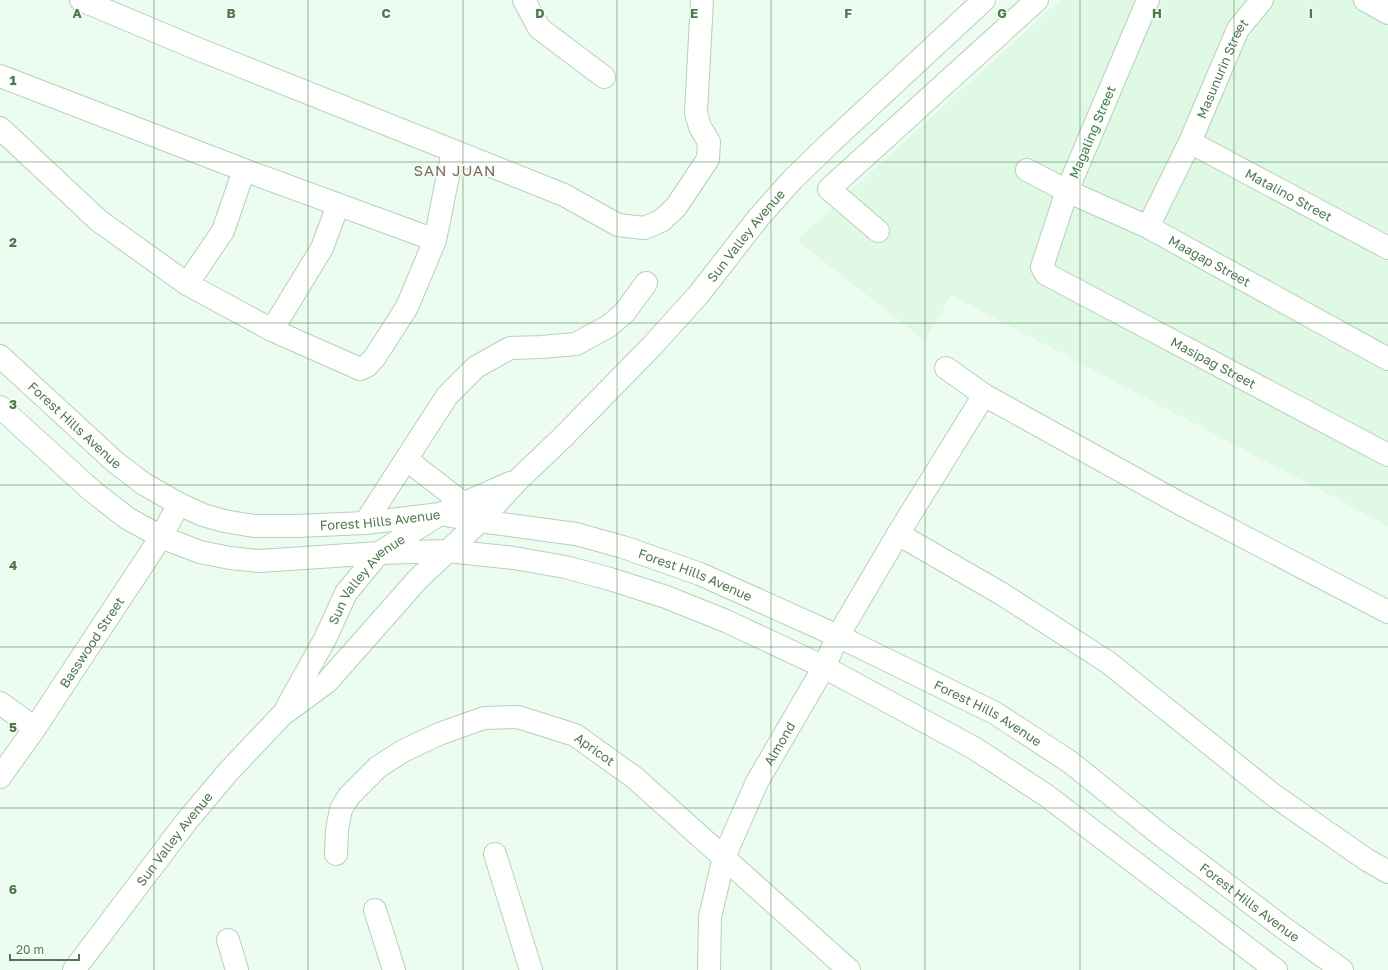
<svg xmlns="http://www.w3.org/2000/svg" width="1388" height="970" font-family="'Golos Text',sans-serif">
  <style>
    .residential { fill: #e0f9e5 }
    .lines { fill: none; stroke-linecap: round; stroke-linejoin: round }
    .minor-casing { stroke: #b4d2b5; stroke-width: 24 }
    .minor { stroke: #fff; stroke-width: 22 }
    .grid { fill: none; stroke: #4f784e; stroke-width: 1; stroke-opacity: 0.55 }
    .labels { text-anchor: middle; stroke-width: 3; stroke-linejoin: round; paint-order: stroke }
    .street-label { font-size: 13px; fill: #4f784e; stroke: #f3fff6 }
    .quarter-label { font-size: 15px; letter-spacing: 1px; fill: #85695e; stroke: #f3fff6 }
    .grid-label { font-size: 13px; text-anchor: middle; font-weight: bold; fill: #4f784e; stroke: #f3fff6; stroke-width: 3; stroke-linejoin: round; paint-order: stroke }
  </style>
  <rect width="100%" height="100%" fill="#ecfcf0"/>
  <path class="residential" d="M1060 0H1388V526L951 295 925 341 797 240Z"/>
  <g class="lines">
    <defs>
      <g id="minor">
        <path d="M81 0 193 47 564 195 618 225 644 228 661 221 676 207 708 159 709 142 700 127 696 113 702 0"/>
        <path d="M524 0 539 28 604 77"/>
        <path id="s1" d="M1148 0 1067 191 1042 267 1046 274 1388 455"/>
        <path d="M1365 0 1388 13"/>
        <path d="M0 76 244 170 435 240"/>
        <path d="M0 128 98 220 187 284 272 330 360 369 367 366 375 357 407 307 435 240 453 151"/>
        <path id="s2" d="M1190 142 1388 248"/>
        <path id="s3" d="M1027 170 1067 191 1148 227 1388 359"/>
        <path id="s4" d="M1148 227 1190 142 1238 29 1262 0"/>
        <path d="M878 231 829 189 1037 0"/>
        <path d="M187 284 223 231 244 170"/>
        <path d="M272 330 322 248 338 205"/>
        <path id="s5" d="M0 356 115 462 144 484 179 504 203 515 224 521 254 526H296L365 523 440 514 480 521 576 534 623 547 700 574 838 636 995 713 1070 762 1157 832 1285 929 1342 970"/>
        <path d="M946 368 984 395 1181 504 1388 612"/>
        <path d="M0 407 91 490 127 518 161 537 200 552 230 558 259 561 379 553 448 551 514 558 565 567 610 579 666 597 726 621 824 667 974 748 1047 796 1276 970"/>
        <path d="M407 460 464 504"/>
        <path d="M365 523 447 396 476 367 510 348 541 347 576 344 609 326 625 312 646 283"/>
        <path d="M898 534 1002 594 1109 663 1272 794 1367 860 1388 872"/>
        <path d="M0 703 35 728"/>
        <path id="s6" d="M287 707 325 639 346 593 379 553 440 514 510 483"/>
        <path id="s7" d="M0 777 35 728 161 537 179 504"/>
        <path id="s8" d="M336 854 337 830 341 809 349 796 378 767 403 751 439 734 484 718 518 717 575 735 635 778 849 970"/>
        <path d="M495 854 531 970"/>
        <path d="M375 910 394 970"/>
        <path d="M228 940 237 970"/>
        <path id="s9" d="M74 970 186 822 228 772 282 715 327 682 418 579 480 521 518 480 563 437 652 346 699 294 759 217 793 179 829 144 984 0"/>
        <path id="s10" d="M709 970 710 917 724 857 757 782 824 667 838 636 898 534 984 395"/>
      </g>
    </defs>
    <use href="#minor" class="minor-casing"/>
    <use href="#minor" class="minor"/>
  </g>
  <path class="grid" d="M154 0V970M308 0V970M463 0V970M617 0V970M771 0V970M925 0V970M1080 0V970M1234 0V970M0 162H1388M0 323H1388M0 485H1388M0 647H1388M0 808H1388"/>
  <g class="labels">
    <g class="street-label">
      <text dy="5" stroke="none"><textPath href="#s4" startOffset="175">Masunurin Street</textPath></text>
      <text transform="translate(1092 132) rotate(-67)" y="5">Magaling Street</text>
      <text dy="5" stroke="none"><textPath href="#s2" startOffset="112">Matalino Street</textPath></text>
      <text dy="5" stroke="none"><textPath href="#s9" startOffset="998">Sun Valley Avenue</textPath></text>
      <text dy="5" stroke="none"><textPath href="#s3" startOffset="204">Maagap Street</textPath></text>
      <text dy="5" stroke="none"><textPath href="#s1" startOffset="485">Masipag Street</textPath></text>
      <text dy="5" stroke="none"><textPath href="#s5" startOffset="102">Forest Hills Avenue</textPath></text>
      <text dy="5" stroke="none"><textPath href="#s5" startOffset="438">Forest Hills Avenue</textPath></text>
      <text dy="5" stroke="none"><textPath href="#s5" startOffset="762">Forest Hills Avenue</textPath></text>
      <text dy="5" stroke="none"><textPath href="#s6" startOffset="152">Sun Valley Avenue</textPath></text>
      <text dy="5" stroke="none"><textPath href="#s7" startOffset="163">Basswood Street</textPath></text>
      <text dy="5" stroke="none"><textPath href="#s5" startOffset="1086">Forest Hills Avenue</textPath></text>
      <text dy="5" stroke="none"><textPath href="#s10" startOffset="241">Almond</textPath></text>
      <text dy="5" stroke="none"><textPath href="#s8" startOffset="337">Apricot</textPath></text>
      <text dy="5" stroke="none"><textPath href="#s9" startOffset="165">Sun Valley Avenue</textPath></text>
      <text dy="5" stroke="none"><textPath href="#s5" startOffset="1410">Forest Hills Avenue</textPath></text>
    </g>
    <g class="quarter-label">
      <text x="455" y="176">SAN JUAN</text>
    </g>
  </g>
  <g class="grid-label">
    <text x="77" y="18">A</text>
    <text x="231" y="18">B</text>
    <text x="386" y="18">C</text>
    <text x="540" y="18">D</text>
    <text x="694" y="18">E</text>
    <text x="848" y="18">F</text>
    <text x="1002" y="18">G</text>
    <text x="1157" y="18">H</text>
    <text x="1311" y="18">I</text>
    <text x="13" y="85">1</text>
    <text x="13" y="247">2</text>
    <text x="13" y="409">3</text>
    <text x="13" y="570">4</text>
    <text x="13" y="732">5</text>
    <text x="13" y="894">6</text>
  </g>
  <path d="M10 954v6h69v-6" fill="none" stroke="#4f784e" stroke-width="2"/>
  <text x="16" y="954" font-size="12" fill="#4f784e" stroke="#f3fff6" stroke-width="3" paint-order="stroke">20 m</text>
</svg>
